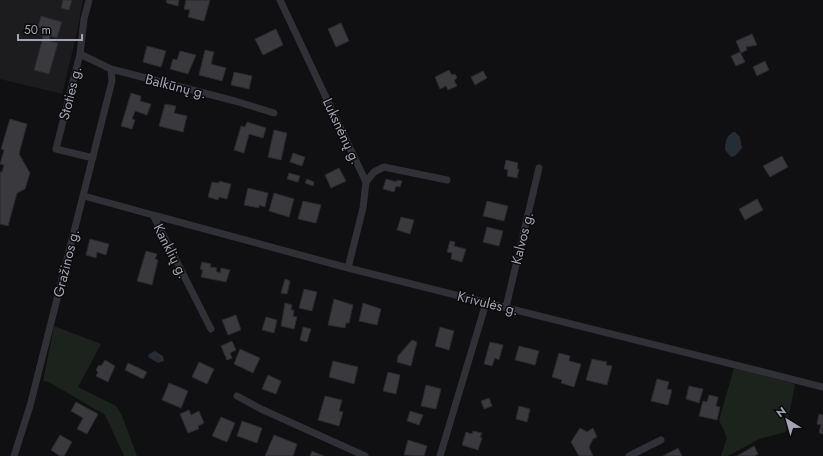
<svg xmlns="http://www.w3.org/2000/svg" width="823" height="456" font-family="Jost,sans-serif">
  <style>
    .built { fill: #1c1b1e }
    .green { fill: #1c231d }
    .water { fill: #262c34 }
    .building { fill: #3a393e; stroke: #2a292d }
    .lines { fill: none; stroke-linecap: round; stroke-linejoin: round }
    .street { stroke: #303136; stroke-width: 7 }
    .labels { text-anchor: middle; stroke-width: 3; stroke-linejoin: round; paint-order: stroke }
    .street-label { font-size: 14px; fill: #a1a4b2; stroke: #0b0a0c }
  </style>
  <rect width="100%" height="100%" fill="#100f11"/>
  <path class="built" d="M0 0H83L77 33 62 94 0 79Z"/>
  <path class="green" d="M54 326 101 344 78 387 116 406 122 416 137 456H124L105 415 49 382 43 381Z
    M734 368 795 384 786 432 759 439 728 456H721L727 438 719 420Z"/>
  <path class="water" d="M733 132H735L740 137 742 148 735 156 731 157 725 150C725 143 726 136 733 132Z
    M155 351 163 356 164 361 158 363 148 357 149 354Z"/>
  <path class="building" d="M63 0H72L69 10 61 8Z
    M166 0H179L178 6 167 3Z
    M186 0H210L204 21 188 17 190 10 184 9Z
    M41 16 62 22 57 38 50 36 49 41 58 43 49 74 34 70 43 37 41 36 44 29 38 27Z
    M341 23 349 41 336 47 328 29Z
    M276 29 283 45 263 55 255 39Z
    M752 34 757 45 746 47 747 50 741 53 736 41Z
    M147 46 166 51 161 67 143 62Z
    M205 50 214 52 211 64 226 68 222 81 199 75Z
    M180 51 196 55 188 74 170 69 173 59 177 60Z
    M740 52 745 62 736 66 731 56Z
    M765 61 769 70 757 76 753 67Z
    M449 70 452 75 455 74 457 78 454 80 457 86 448 90 446 86 440 89 435 77Z
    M483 71 487 78 475 85 471 77Z
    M234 72 252 76 249 89 231 85Z
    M131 93 141 96 140 101 151 104 147 115 135 111 132 119 135 120 132 129 121 126Z
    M165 104 176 106 174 113 187 116 183 132 159 126Z
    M10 119 27 124 19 154 30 173 25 189 17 193 8 226 0 224V172H2L4 165 0 164 4 150 1 149Z
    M247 122 266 128 263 138 249 134 244 153 234 150 241 126 245 127Z
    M274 130 287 133 281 160 268 157Z
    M293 153 305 157 302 166 290 162Z
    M782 156 788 167 770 177 763 166Z
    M506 160 518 163 517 169H519L517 178 507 176 508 170 504 169Z
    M339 168 346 181 331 188 325 175Z
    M289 173 300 176 298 182 287 179Z
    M307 179 314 182 313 186 305 183Z
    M386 179 397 182V180L402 181 400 187 396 186 394 192 383 189Z
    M219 181 231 184 227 199 219 197 218 200 208 197 212 182 219 183Z
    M248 188 268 193 265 207 259 205V208L244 205Z
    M274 193 294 199 289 217 269 211Z
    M757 199 763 210 745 220 739 209Z
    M303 201 321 205 316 223 298 219Z
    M487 201 508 206 504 221 483 216Z
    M401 217 414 220 410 234 397 230Z
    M487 227 503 231 499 246 483 242Z
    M90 239 109 244 106 255 97 252 96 258 86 255Z
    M450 241 455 242 454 246 466 249 462 262 451 259 452 253 447 252Z
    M146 251 157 254 155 259 158 260 152 285 137 281Z
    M202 262 211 264 210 267 217 268 216 271 220 273 221 268 230 270 226 282 201 277 203 270 200 269Z
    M285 279 290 281 287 294 281 293Z
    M304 289 317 292 312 311 299 308Z
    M334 299 353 305 349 323H346L345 328 328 325Z
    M285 303 292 305 291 310H294L293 316 297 317 294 329 281 326Z
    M363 303 381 309 377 325 359 321Z
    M236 315 241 330 228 335 222 320Z
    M266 317 277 320 274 333 262 330Z
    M303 327 311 329 307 342 300 340Z
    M440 327 454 331 449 350 435 346Z
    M412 340 417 342 411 366 397 362 398 356Z
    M232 341 236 350 230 353 232 358 227 360 221 346Z
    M490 342 503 345 499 360 495 358 492 366 484 364Z
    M519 346 539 351 535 365 515 360Z
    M240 349 260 358 253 373 234 364Z
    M559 353 570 356 569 361 581 364 574 387 561 383 562 380 552 377Z
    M592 359 607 362 606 365 612 366 607 385 586 380Z
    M105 360 115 366 108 382 96 376 98 372 96 370 99 365 101 366Z
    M333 361 358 367 354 384 329 377Z
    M199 362 214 369 207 384 192 377Z
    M128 363 147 372 143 379 125 370Z
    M388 372 400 375 396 394 383 391Z
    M268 375 281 381 276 394 262 389Z
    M657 379 669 382 667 389 672 390 668 405 651 401Z
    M169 383 188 391 181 408 162 400Z
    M426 385 441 389 436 409 421 406Z
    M689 386 703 389 699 403 686 399Z
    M709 395 718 397 716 406 720 407 717 420 699 416 703 401 707 402Z
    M325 396 342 400 339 411 343 412 339 426 318 420Z
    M489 398 492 406 484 409 481 401Z
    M76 402 98 414 87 434 77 429 83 418 71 411Z
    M519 406 530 409 527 422 516 419Z
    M189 410 191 415 199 411 204 423 198 426 199 429 188 433 180 414Z
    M410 411 423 415 419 425 407 421Z
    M819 414 823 415V434L819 433 821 425 817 424Z
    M221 417 235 423 227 442 212 436Z
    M242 421 262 428 257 443 237 436Z
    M580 428 587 432 593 428 597 437 593 439 589 447 593 456H579L571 442Z
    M473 431 482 433 480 437 482 438 478 450 462 445 466 432 472 434Z
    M60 435 72 442 64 456H60L51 450Z
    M274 435 297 444 293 456H265Z
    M408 440 427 446 424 456 404 455Z
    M754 446 758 454 754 456H737Z
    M678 448 682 456H663Z
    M312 451 324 456H310Z"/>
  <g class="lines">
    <path class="street" d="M89 0 84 19 80 54 56 149 93 158
      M280 0 366 182 363 208 348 268
      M80 54 111 69 235 101 274 113
      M366 182 374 172 384 167 447 180
      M84 196 153 215 211 329
      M153 215 348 268 823 387
      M506 307 539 168
      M237 396 261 409 365 456
      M14 456 30 406 112 81 111 69
      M440 456 486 303
      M629 456 661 440"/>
  </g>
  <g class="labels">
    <g class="street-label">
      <text transform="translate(176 86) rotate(14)" y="5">Balkūnų g.</text>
      <text transform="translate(70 93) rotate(-76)" y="5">Stoties g.</text>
      <text transform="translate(342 131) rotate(65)" y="5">Luksnėnų g.</text>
      <text transform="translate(522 238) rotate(-76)" y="5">Kalvos g.</text>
      <text transform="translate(171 251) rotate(63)" y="5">Kanklių g.</text>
      <text transform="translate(66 263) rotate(-76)" y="5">Gražinos g.</text>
      <text transform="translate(488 303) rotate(14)" y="5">Krivulės g.</text>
    </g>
  </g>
  <g transform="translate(787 420) rotate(323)" stroke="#0b0a0c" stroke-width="3" paint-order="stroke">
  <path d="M0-3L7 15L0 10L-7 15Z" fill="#a1a4b2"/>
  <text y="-6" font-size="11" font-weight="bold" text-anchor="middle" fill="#a1a4b2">N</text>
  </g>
  <path d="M18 34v6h64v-6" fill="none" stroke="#a1a4b2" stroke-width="2"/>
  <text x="24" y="34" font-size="12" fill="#a1a4b2" stroke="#0b0a0c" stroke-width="3" paint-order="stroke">50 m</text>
</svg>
